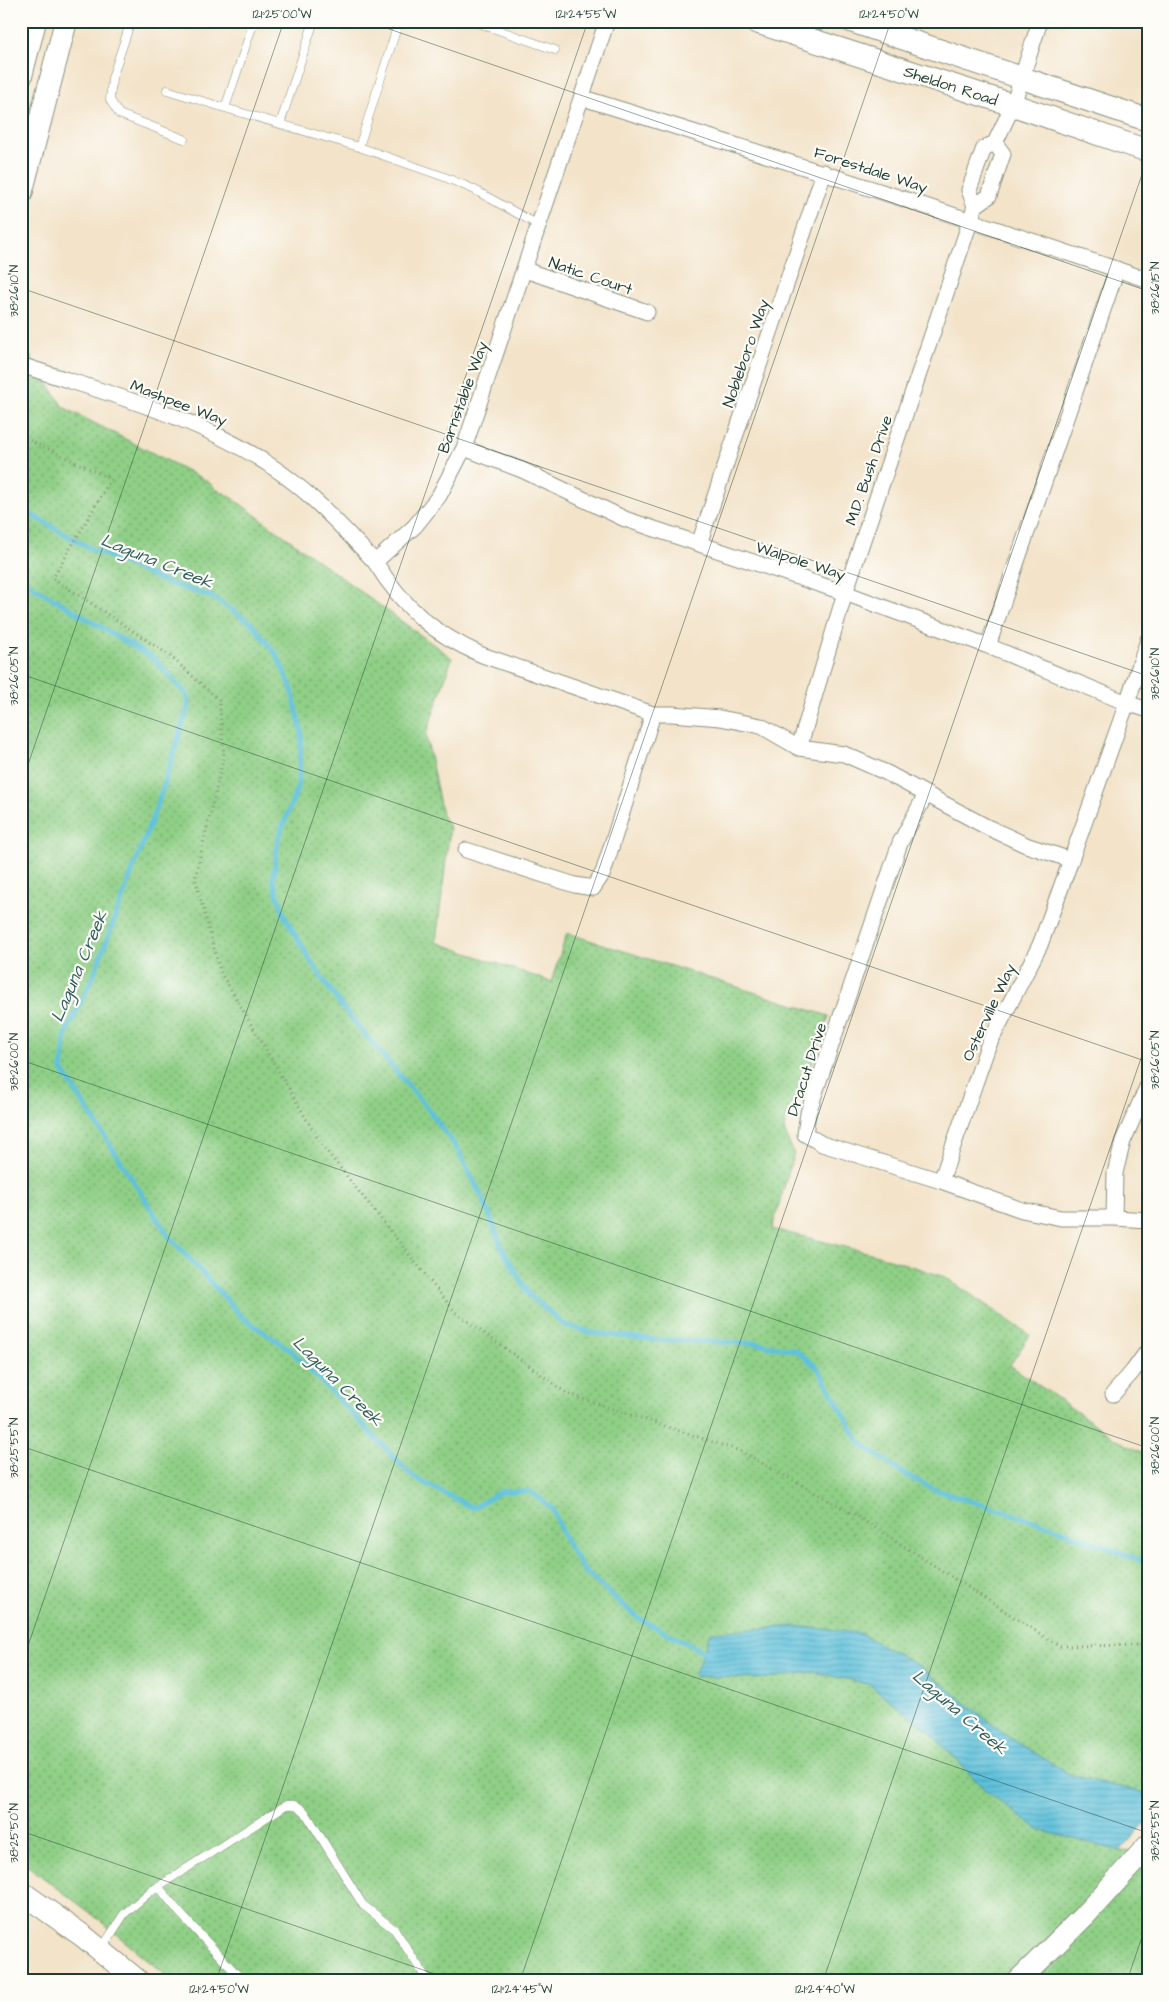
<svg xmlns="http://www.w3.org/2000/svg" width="1169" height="2002" font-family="'Architects Daughter',sans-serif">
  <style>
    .grass { fill: url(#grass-dots); stroke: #57865d }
    .water { fill: url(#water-rules); stroke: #3e7f88 }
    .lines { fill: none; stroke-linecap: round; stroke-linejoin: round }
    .stream { stroke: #5ec1dc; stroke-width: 5 }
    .lane-casing { stroke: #89907e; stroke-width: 9 }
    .street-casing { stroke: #89907e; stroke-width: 17 }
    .secondary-casing { stroke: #89907e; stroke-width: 24 }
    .path { stroke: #89907e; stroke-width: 3; stroke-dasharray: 1 4; stroke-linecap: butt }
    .lane { stroke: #fff; stroke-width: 8 }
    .street { stroke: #fff; stroke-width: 15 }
    .secondary { stroke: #fff; stroke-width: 22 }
    .ticks { fill: none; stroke: #1f3d34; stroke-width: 1; stroke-opacity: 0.45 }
    .labels { text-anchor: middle; stroke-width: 4.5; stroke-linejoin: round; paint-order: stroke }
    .street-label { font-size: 16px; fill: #1f3d34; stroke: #fdfcf7 }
    .water-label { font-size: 18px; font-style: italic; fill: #2f5e5e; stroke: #fdfcf7 }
    .neatline { fill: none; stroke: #1f3d34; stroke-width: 2 }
    .ticks-label { font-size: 12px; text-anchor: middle; fill: #1f3d34 }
  </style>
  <defs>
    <pattern id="grass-dots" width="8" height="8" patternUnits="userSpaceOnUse" patternTransform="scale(1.25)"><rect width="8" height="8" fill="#8fcf86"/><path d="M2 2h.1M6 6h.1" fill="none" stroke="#74a96e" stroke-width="1.8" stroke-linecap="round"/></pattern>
    <pattern id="water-rules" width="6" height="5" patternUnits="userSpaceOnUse" patternTransform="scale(1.25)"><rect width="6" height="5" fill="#5ec1dc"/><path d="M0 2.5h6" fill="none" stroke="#4d9eb3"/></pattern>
  </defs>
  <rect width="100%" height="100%" fill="#fdfcf7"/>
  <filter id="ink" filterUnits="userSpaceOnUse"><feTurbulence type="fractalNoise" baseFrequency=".02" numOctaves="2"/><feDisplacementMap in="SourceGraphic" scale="10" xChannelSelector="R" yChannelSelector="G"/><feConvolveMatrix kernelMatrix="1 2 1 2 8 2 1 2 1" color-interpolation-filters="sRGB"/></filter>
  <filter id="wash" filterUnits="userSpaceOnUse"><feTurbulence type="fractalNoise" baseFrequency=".0096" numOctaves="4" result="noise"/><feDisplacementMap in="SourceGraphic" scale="20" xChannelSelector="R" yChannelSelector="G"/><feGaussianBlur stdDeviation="1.12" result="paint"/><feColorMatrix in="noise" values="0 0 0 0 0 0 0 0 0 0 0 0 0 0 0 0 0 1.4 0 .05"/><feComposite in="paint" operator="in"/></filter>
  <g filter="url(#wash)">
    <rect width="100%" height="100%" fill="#f3e3c9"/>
    <path class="grass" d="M21 341 63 407 207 481 217 490 228 495 452 658 426 735 442 815 450 828 436 942 551 982 567 933 829 1016 802 1093 789 1108 784 1129 789 1143 794 1152 772 1229 878 1255 945 1277 1030 1335 1010 1365 1117 1440 1148 1455V1794L1071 1775 1010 1738 859 1633 757 1679 814 1672 869 1684 928 1730 986 1791 1120 1851 1148 1852V1981H173L88 1911 21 1861Z"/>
    <path class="water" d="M796 1626 859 1633 918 1665 1010 1738 1071 1775 1148 1794V1820L1120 1851 1039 1830 986 1791 928 1730 869 1684 814 1672 757 1679 694 1676 711 1632Z"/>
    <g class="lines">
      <path class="stream" d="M21 509 88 547 165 582 212 597 251 623 276 654 291 687 302 734 298 786 278 839 273 880 284 915 311 962 342 1007 428 1109 456 1147 483 1199 502 1248 529 1295 565 1325 593 1333 657 1340 755 1343 795 1350 818 1368 860 1443 902 1473 936 1490 1044 1524 1148 1563
        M21 579 154 659 186 694 189 704 160 797 93 977 66 1033 62 1070 168 1235 243 1318 291 1350 413 1477 473 1508 502 1491 531 1492 553 1509 563 1536 584 1571 638 1618 700 1650 710 1653"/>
    </g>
  </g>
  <g filter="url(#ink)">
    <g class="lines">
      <defs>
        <path id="lane" d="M131 21 112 78 110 100 119 114 184 139
          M254 21 225 108 359 147
          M399 21 359 147 442 176 473 189 540 226
          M473 21 555 50
          M167 90 225 108
          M280 124 314 21
          M158 1886 179 1912 243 1981
          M102 1948 124 1914 151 1891 286 1805C295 1804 299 1806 305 1812L363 1905 395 1930 428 1981"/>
        <path id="street" d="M607 21 464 448 439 496 415 526 375 562C404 608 432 633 482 655L653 714H672L720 718 761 726 799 748 844 754 887 773 985 826 1026 845 1071 860 1127 703 1148 710
          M583 98C772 156 960 216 1148 280
          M995 143 1013 105 1040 21
          M525 270 647 312
          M21 365C105 393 194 415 268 464 309 490 342 527 375 562
          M464 448 522 470 625 519 845 593 988 646 1127 703 1148 640
          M699 544 824 172
          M988 646 1117 269
          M799 748 845 593 971 219 975 206 969 190 984 148 995 143 1003 154 989 196 975 206
          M926 794 900 843 808 1113 805 1134 822 1144 941 1181 1022 1210 1061 1218H1114L1148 1220
          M466 850 575 885 593 888 603 873 653 714
          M941 1181 988 1046 1040 945 1071 860
          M1114 1218 1115 1173 1123 1141 1148 1085
          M1113 1394 1133 1371 1148 1350"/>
        <path id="secondary" d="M753 21 1013 105 1148 151
          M851 21 1148 120
          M21 76 35 21
          M21 194 66 21
          M21 1892 83 1936 138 1981
          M1018 1981 1084 1916 1148 1846"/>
      </defs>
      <use href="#lane" class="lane-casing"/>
      <use href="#street" class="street-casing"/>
      <use href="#secondary" class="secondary-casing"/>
      <path class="path" d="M21 436 111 479 53 578 169 655 219 700 224 756 195 878 220 971 321 1144 455 1312 568 1394 740 1451 854 1514 1059 1646 1148 1645"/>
      <use href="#lane" class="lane"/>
      <use href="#street" class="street"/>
      <use href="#secondary" class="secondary"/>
    </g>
  </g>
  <path class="ticks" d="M366 21 1148 291M21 288 1148 676M21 674 1148 1062M21 785 284 21M21 1060 1148 1448M21 1446 1148 1833M21 1666 588 21M21 1831 455 1981M216 1981 891 21M520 1981 1148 157M823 1981 1148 1038M1127 1981 1148 1919"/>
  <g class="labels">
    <g class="street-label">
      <text transform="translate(951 85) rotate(18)" y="6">Sheldon Road</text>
      <text transform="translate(871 169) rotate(18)" y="6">Forestdale Way</text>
      <text transform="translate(591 275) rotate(19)" y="6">Natic Court</text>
      <text transform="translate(745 353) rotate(-71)" y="6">Nobleboro Way</text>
      <text transform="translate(462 397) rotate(-70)" y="6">Barnstable Way</text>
      <text transform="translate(179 402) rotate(21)" y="6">Mashpee Way</text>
      <text transform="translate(868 470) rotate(-71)" y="6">M.D. Bush Drive</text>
      <text transform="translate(801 560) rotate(18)" y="6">Walpole Way</text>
      <text transform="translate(988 1012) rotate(-65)" y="6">Osterville Way</text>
      <text transform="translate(806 1069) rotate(-72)" y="6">Dracut Drive</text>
    </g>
    <g class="water-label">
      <text transform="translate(157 561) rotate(22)" y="6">Laguna Creek</text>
      <text transform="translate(79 966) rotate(-67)" y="6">Laguna Creek</text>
      <text transform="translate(338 1381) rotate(45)" y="6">Laguna Creek</text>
      <text transform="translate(960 1712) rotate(41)" y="6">Laguna Creek</text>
    </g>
  </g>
  <rect width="1169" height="2002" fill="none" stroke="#fdfcf7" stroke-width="55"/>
  <rect x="28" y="28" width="1114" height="1946" class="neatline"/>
  <g class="ticks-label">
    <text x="282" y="18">121°25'00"W</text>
    <text x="586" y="18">121°24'55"W</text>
    <text x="889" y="18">121°24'50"W</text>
    <text transform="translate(1155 288) rotate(-90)" y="4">38°26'15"N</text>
    <text transform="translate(14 291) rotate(-90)" y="4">38°26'10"N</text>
    <text transform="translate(1155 674) rotate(-90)" y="4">38°26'10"N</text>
    <text transform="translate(14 676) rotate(-90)" y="4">38°26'05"N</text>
    <text transform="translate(1155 1060) rotate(-90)" y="4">38°26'05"N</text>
    <text transform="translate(14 1062) rotate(-90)" y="4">38°26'00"N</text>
    <text transform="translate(1155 1446) rotate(-90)" y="4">38°26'00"N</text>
    <text transform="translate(14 1448) rotate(-90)" y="4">38°25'55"N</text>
    <text transform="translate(1155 1831) rotate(-90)" y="4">38°25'55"N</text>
    <text transform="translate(14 1833) rotate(-90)" y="4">38°25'50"N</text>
    <text x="219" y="1993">121°24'50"W</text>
    <text x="522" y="1993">121°24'45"W</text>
    <text x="825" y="1993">121°24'40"W</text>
  </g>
</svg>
